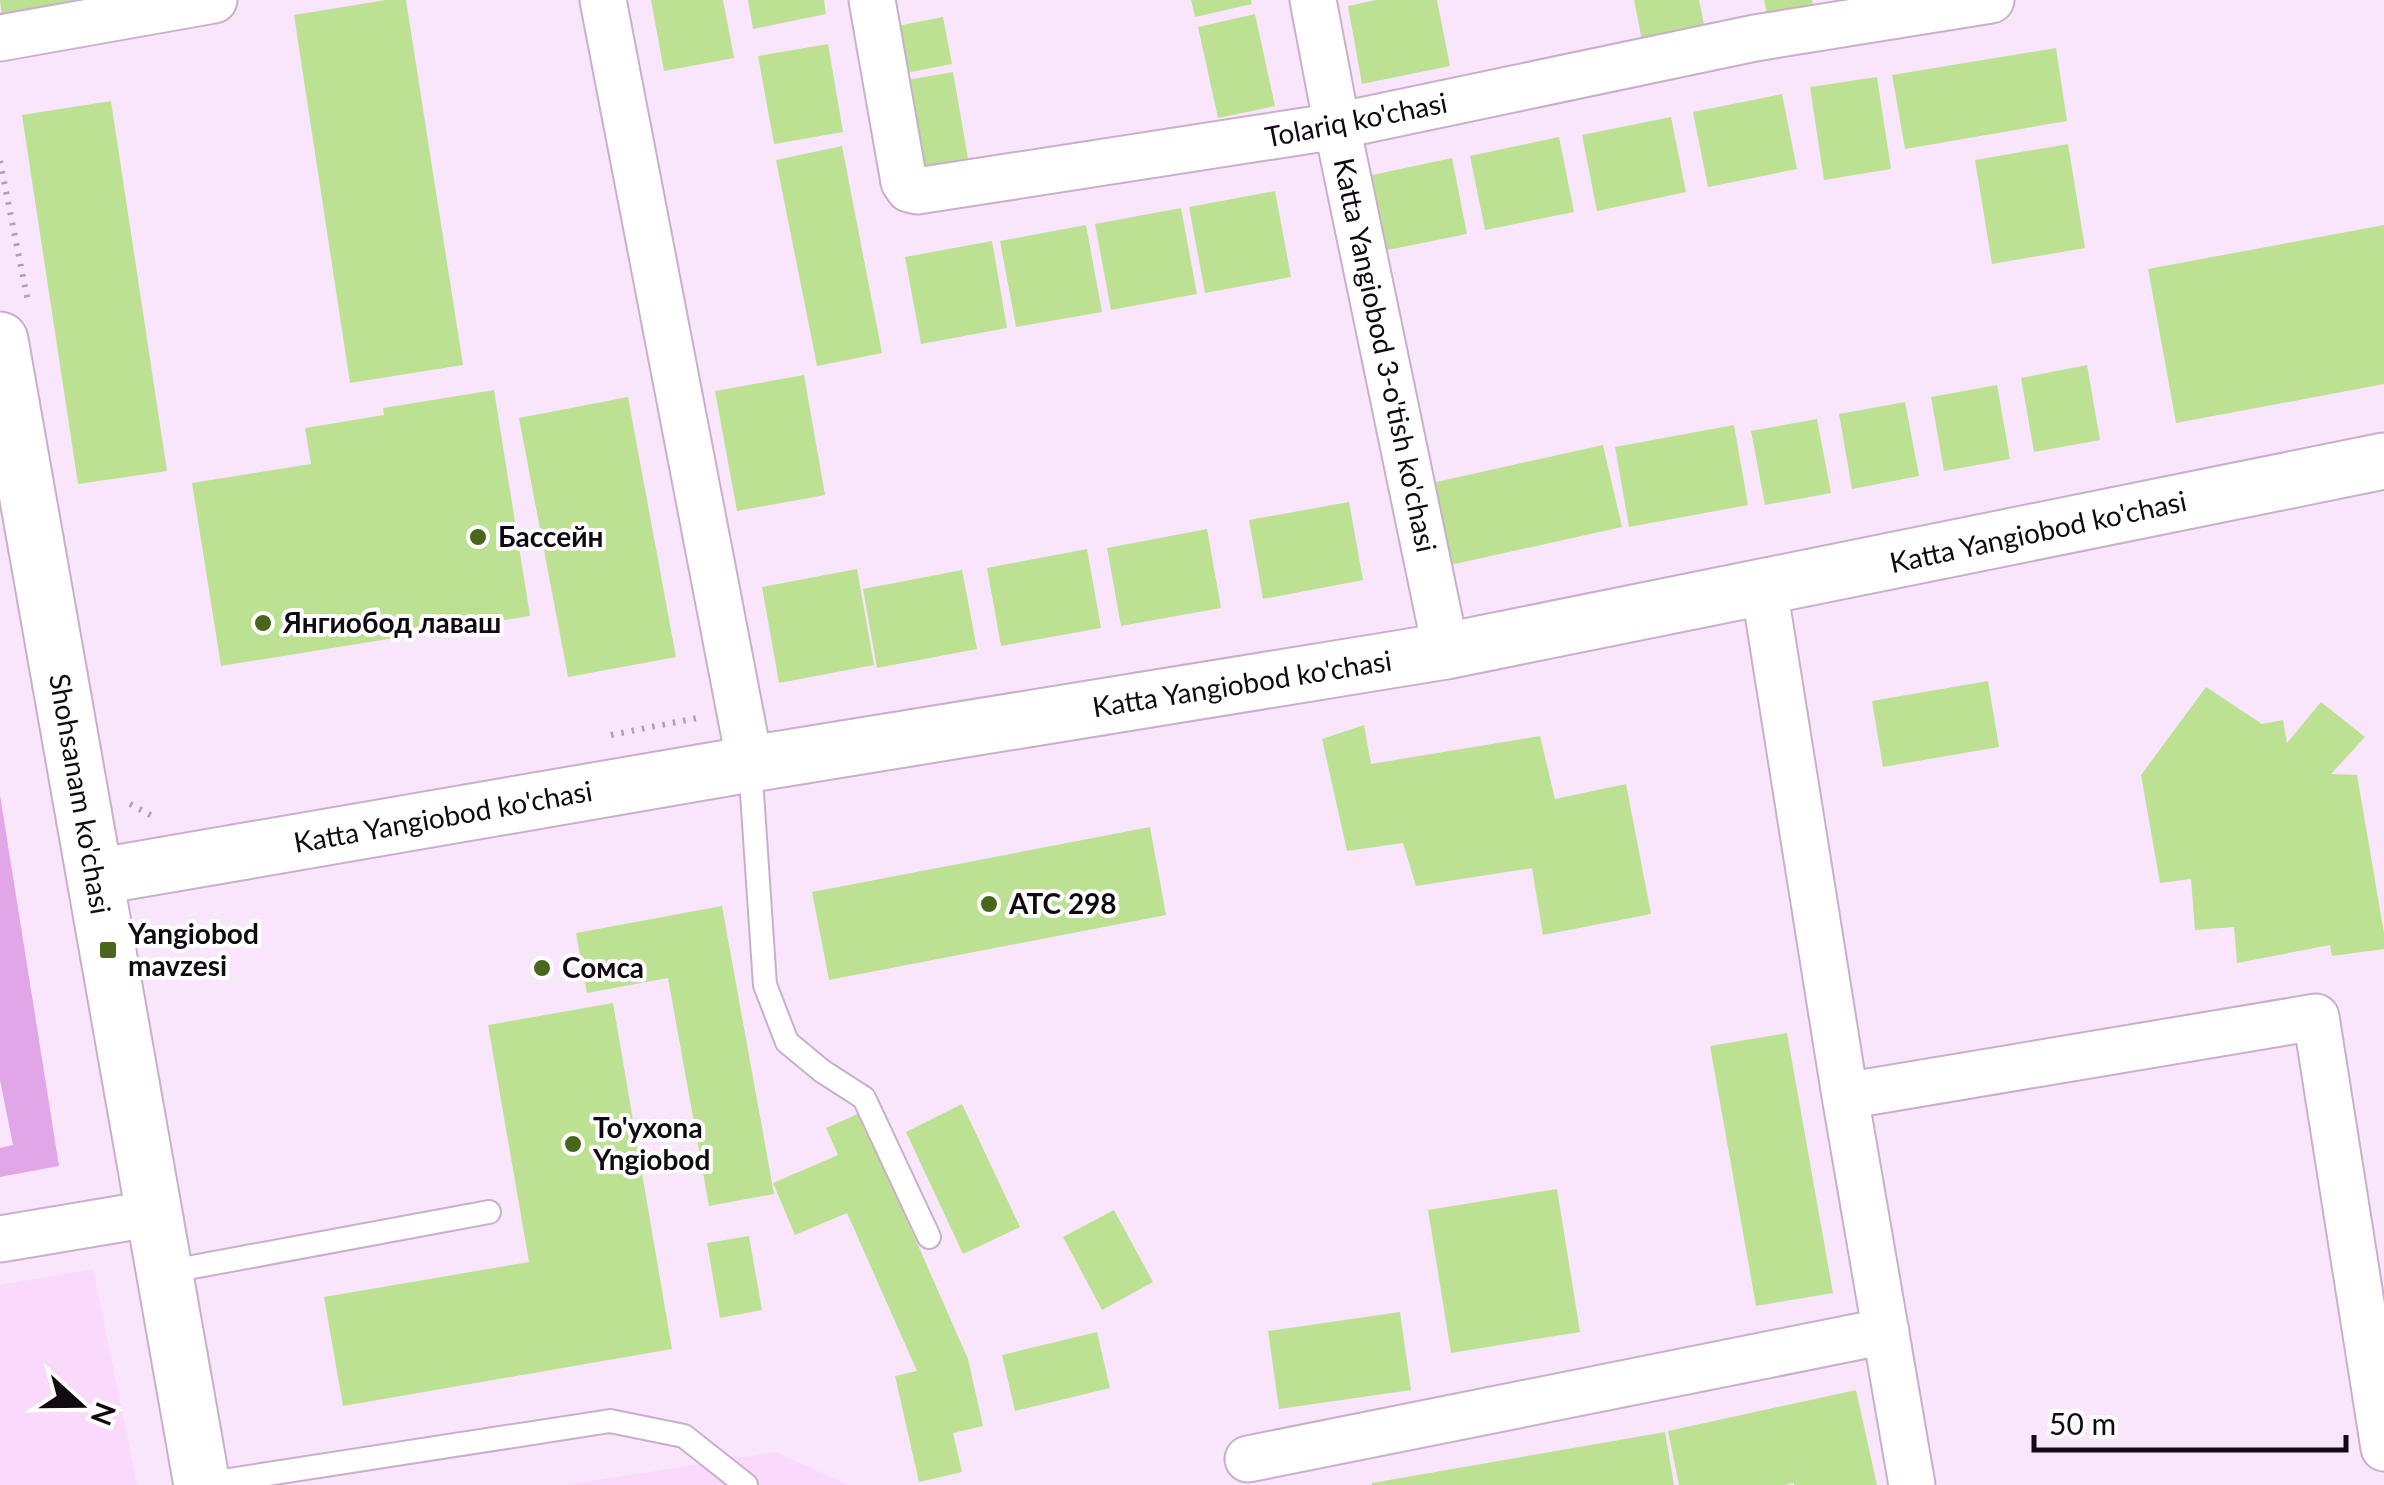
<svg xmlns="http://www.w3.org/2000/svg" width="2384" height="1485" font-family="Lato,sans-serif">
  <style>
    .built { fill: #f9dafc }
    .forest { fill: #e1a6e7 }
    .building { fill: #bde193 }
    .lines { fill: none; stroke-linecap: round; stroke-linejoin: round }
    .service-casing { stroke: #c8b0ca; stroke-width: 26 }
    .minor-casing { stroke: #c8b0ca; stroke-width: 49 }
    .tertiary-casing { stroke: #c8b0ca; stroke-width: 59 }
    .path { stroke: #af9fb1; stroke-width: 6; stroke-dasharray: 2.5 8; stroke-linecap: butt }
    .service { stroke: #fff; stroke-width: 22 }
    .minor { stroke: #fff; stroke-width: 45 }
    .tertiary { stroke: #fff; stroke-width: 55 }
    .poi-dot { fill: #49671c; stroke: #fff; stroke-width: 4 }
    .labels { text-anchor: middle; stroke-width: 8; stroke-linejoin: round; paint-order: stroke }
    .street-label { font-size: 28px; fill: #120a13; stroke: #fff }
    .poi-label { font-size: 28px; font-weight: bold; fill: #120a13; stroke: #fff; text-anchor: start }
  </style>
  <rect width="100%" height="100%" fill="#fae6fc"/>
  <path class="built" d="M93 1269 137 1485H0V1285Z
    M776 1452 848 1485H566Z"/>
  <path class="forest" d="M0 795 59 1166 0 1177V1148L13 1145 0 1080Z"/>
  <path class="building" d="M0 0H93L2 17Z
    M386 0H406L463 365 350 383 294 15Z
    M651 0H723L734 58 664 71Z
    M748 0H824L826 14 753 29Z
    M1191 0H1251L1252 4 1195 17Z
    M1376 0H1437L1450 66 1362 84 1348 6Z
    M1634 0H1699L1706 34 1643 46Z
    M1764 0H1812L1813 6 1767 14Z
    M1255 14 1275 106 1218 118 1198 27Z
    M943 17 952 64 900 74 892 27Z
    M828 44 843 132 774 144 758 56Z
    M2056 48 2067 121 1905 149 1892 75Z
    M953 72 970 170 918 179 902 81Z
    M1877 77 1891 169 1824 180 1810 87Z
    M1782 94 1797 169 1708 187 1693 112Z
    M111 101 167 471 78 484 22 115Z
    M1671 117 1686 192 1597 211 1582 135Z
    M1559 137 1574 212 1485 230 1470 156Z
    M2068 144 2085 248 1992 264 1975 160Z
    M842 146 882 353 817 366 776 160Z
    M1452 158 1467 234 1378 252 1363 177Z
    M1275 191 1291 277 1205 293 1189 207Z
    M1181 208 1197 294 1111 310 1095 224Z
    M1086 225 1102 312 1016 327 1000 241Z
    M2384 225V384L2176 423 2148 269Z
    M992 241 1007 328 921 344 905 257Z
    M2087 365 2100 440 2034 452 2021 378Z
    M804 375 825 495 737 511 715 391Z
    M1997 385 2010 459 1944 471 1931 397Z
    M494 390 530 616 221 666 192 483 311 464 305 428 384 415 383 408Z
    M628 397 676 657 568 677 519 418Z
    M1905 402 1919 476 1852 489 1839 414Z
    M1817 419 1831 493 1765 505 1751 431Z
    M1734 425 1748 505 1629 527 1615 447Z
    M1603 445 1622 527 1441 567 1423 485Z
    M1349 502 1363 580 1263 599 1249 520Z
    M1207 529 1221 608 1121 626 1107 548Z
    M1087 549 1101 628 1001 646 987 568Z
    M857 569 874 665 779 683 762 587Z
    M962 570 977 649 877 668 863 589Z
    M1988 681 1999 747 1883 767 1872 701Z
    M2206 687 2262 724 2283 720 2287 743 2321 702 2365 737 2331 774 2357 775 2384 933V949L2332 956 2330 945 2237 963 2234 927 2195 930 2191 879 2160 883 2141 775Z
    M1364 725 1371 764 1540 736 1555 799 1626 784 1651 914 1543 935 1532 868 1416 886 1403 843 1347 851 1322 739Z
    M1150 827 1166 915 829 980 812 892Z
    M722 906 774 1194 709 1206 668 978 587 993 576 933Z
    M613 1003 672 1349 343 1406 324 1297 529 1262 488 1025Z
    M1787 1033 1833 1293 1756 1306 1710 1046Z
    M962 1104 1020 1227 963 1254 906 1132Z
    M860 1113 968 1359 983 1426 953 1433 962 1472 919 1482 895 1376 917 1371 847 1213 795 1235 773 1183 838 1155 826 1128Z
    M1557 1189 1580 1332 1451 1353 1428 1210Z
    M1114 1210 1153 1282 1102 1310 1063 1237Z
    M749 1236 762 1310 720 1318 707 1243Z
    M1400 1312 1411 1390 1279 1409 1268 1331Z
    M1097 1332 1110 1388 1015 1411 1002 1355Z
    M1856 1390 1877 1485H1794V1483L1785 1485H1679L1668 1431Z
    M1665 1432 1674 1485H1372V1483Z"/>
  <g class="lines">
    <defs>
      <path id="service" d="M750 764 765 985 787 1042 822 1071 864 1098 929 1237
        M166 1272 489 1212
        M203 1484 610 1421 684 1436 746 1485"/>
      <path id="minor" d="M603 0 750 764
        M872 0 904 182 909 189 917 191 1337 126 1755 38 1991 0
        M1313 0 1337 126 1446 651
        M0 38 214 0
        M1764 588 1845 1096 1912 1485
        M1845 1096 2316 1017 2384 1448
        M0 1239 155 1213
        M1248 1459 1886 1331"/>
      <path id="tertiary" d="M0 340 202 1485
        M95 877 750 764 1446 651 2384 461"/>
    </defs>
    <use href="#service" class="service-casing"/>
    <use href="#minor" class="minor-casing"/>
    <use href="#tertiary" class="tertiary-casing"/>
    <path class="path" d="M0 161 28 302
      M611 735 697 718
      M130 804 154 817"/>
    <use href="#service" class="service"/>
    <use href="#minor" class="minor"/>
    <use href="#tertiary" class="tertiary"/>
  </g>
  <g class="poi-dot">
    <circle cx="478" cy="537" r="10"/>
    <circle cx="263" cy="623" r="10"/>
    <circle cx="989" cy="904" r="10"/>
    <rect x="98" y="940" width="20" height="20" rx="5"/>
    <circle cx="542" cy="968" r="10"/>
    <circle cx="573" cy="1144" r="10"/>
  </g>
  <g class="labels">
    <g class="street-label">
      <text transform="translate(1356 120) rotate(-11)" y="10">Tolariq ko'chasi</text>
      <text transform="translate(1385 355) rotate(78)" y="10">Katta Yangiobod 3-o'tish ko'chasi</text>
      <text transform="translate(2038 532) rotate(-12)" y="10">Katta Yangiobod ko'chasi</text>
      <text transform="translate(1242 684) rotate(-9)" y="10">Katta Yangiobod ko'chasi</text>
      <text transform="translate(80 794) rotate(80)" y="10">Shohsanam ko'chasi</text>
      <text transform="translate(443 817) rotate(-10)" y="10">Katta Yangiobod ko'chasi</text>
    </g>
    <g class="poi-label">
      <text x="498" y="547">Бассейн</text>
      <text x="283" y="633">Янгиобод лаваш</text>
      <text x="1009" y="914">АТС 298</text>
      <text x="128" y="944">Yangiobod<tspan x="128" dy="32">mavzesi</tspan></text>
      <text x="562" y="978">Сомса</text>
      <text x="593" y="1138">To'yxona<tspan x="593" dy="32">Yngiobod</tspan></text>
    </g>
  </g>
  <g transform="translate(80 1405) rotate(111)" stroke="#ffffff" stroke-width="8" paint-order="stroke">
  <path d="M0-8L18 38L0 25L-18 38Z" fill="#120a13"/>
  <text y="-15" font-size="28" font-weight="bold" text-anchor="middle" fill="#120a13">N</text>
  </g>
  <path d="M2034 1435v15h312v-15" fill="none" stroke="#120a13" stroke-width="5"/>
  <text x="2049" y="1435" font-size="30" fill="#120a13" stroke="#ffffff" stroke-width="8" paint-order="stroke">50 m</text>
</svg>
